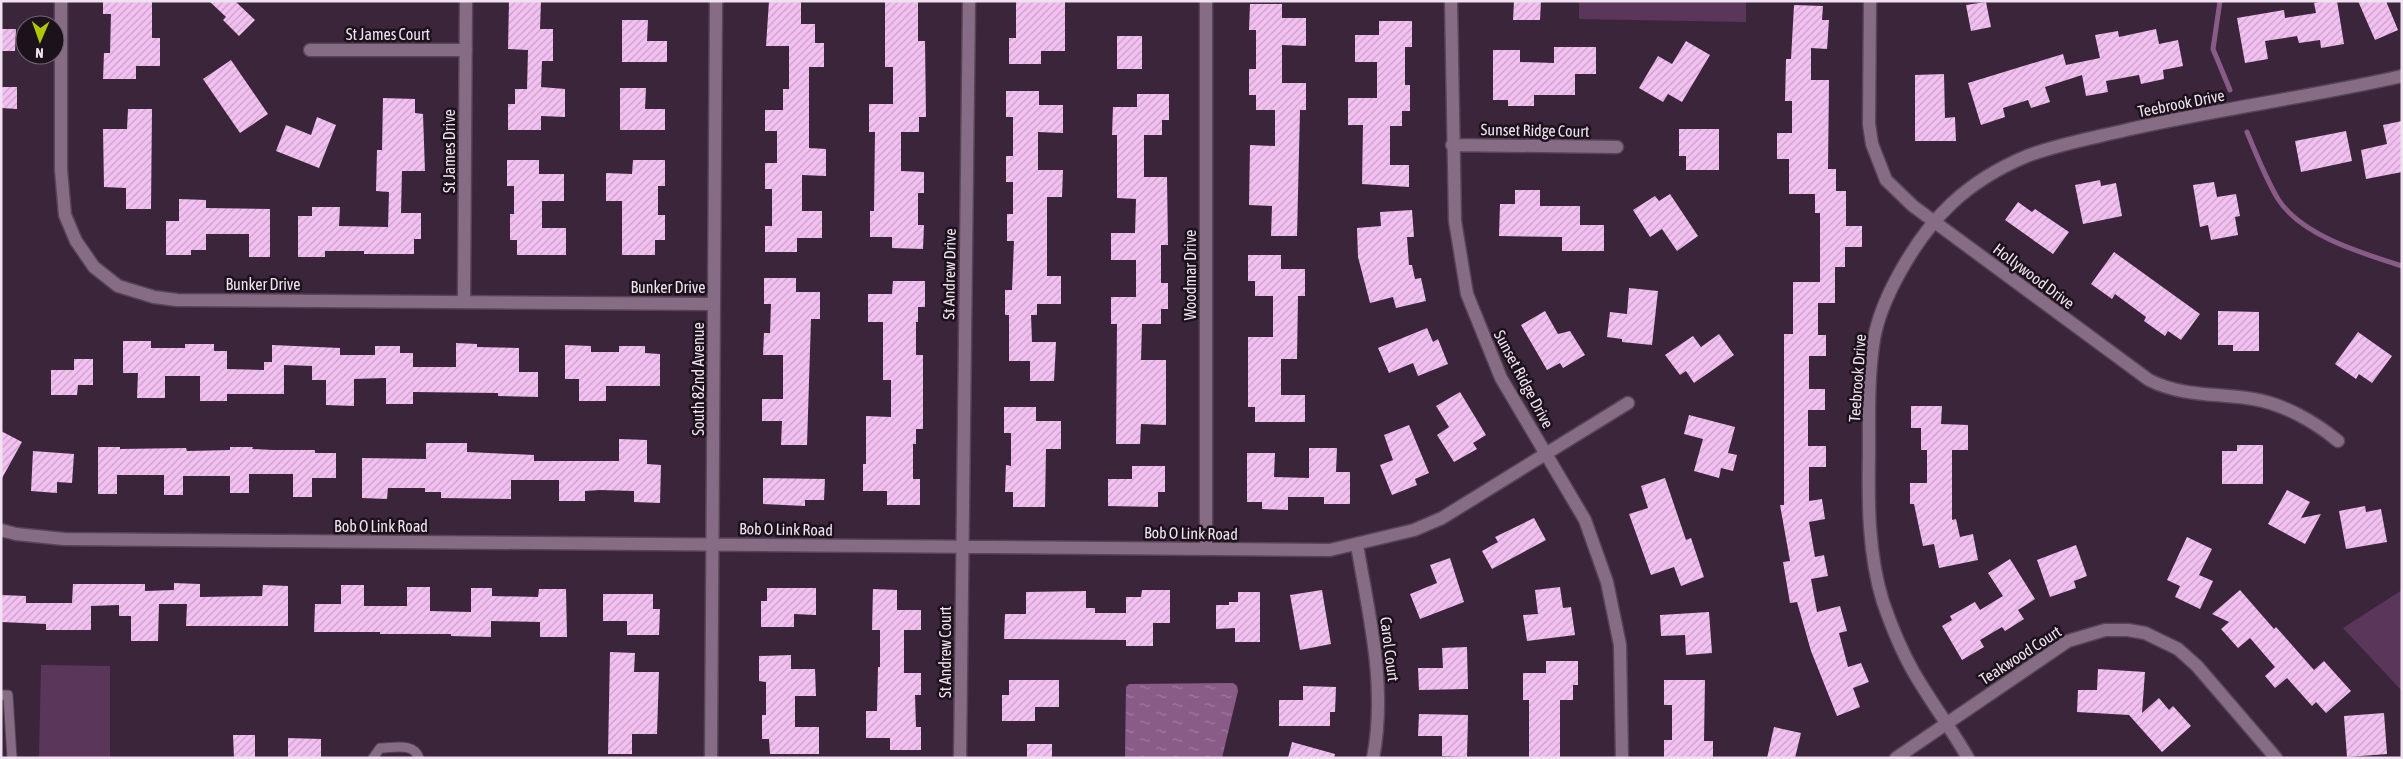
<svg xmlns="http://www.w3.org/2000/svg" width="2403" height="759" font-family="'Asap Condensed',sans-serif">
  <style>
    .green { fill: #5a375a }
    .water { fill: url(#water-ripples) }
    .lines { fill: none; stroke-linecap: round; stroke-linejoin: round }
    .stream { stroke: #895c88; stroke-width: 5 }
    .building { fill: url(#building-hatch) }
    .service-casing { stroke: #574457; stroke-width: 11 }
    .minor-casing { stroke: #574457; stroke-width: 15 }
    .service { stroke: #866d85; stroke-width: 9 }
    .minor { stroke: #866d85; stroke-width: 12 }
    .labels { text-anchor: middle; stroke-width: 5; stroke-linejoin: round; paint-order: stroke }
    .street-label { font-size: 16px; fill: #f0e2f0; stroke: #1c121c }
  </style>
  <defs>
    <pattern id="water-ripples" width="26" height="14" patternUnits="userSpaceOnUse" patternTransform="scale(1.25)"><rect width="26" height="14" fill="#895c88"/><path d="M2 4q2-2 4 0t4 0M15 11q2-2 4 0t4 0" fill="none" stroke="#a07b9f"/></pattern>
    <pattern id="building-hatch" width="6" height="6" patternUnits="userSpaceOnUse" patternTransform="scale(1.25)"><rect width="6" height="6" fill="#f2c0f1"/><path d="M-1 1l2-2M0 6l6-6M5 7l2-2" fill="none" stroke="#c8a1c7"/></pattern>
  </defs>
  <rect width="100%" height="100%" fill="#3b253b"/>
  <path class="green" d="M1579 1H1746V22L1579 19Z
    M2402 590V691L2343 628Z
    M41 665 110 666V758H39Z"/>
  <path class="water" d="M1233 683 1237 686 1238 691 1222 758H1125L1126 687 1129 684Z"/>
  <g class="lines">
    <path class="stream" d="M2220 1 2213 49 2230 90
      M2247 132C2256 154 2266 179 2278 199 2302 236 2362 253 2402 266"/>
  </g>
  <path class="building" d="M103 1H152V38H160V66H136V79H103L104 53H110L111 14H103Z
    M209 1H235L255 20 239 36 223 20 226 17Z
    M509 1H541L540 29H553V61H542L541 87 565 89V117L541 116V130H508V104H515V89H527L528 50 508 49Z
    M769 1H801V24H815V43H824V67H809V148L826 149V176L802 175V211H822V238H797V252H765V226H772V189H765V163H777V131H765V110H783V89H789V46H766Z
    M885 1H918V41H925L926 117H919V132H901V171L924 172V193H918V225H924L923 249 892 248V237H870V211H874L875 132H869V104H893V67H885Z
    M1016 1H1065V51H1041V64H1009V38H1016Z
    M1514 1H1541L1540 20H1513Z
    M2324 1H2337L2344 44 2321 48 2320 40 2299 43 2297 36 2265 41 2268 59 2245 63 2237 18 2284 10 2285 18 2316 13 2314 3Z
    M2358 1H2386L2398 30 2375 40Z
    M1986 2 1991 27 1971 31 1966 5Z
    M1250 4H1282V18H1306V46L1282 45V83H1306V110H1300L1297 236H1271L1272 206 1249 205 1250 145 1275 146V110H1256V95H1249V69H1256V30H1249Z
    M1794 5 1823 6 1822 20H1829L1827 49 1811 48V80H1829L1828 169H1836V191H1846V226H1862V247H1845V267H1835V303H1818V335H1826V356H1809V389H1825V410H1808V446H1826V467H1809V501L1822 499 1825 519 1809 522 1815 557 1824 555 1828 576 1811 579 1817 612 1840 606 1847 631 1839 633 1848 667 1861 663 1869 682 1853 688 1860 707 1837 716 1811 651 1797 602 1790 603 1783 562 1790 561 1780 505H1784V334H1793V282H1820V213H1815V194H1789V159H1777V133H1792V101H1785L1786 59H1791Z
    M622 20H648L647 41H667V62H622Z
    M1379 21H1412V47H1405V85H1410V111H1402V126H1390V165H1409V187L1362 184 1363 125H1348V98H1377V62H1355V35H1379Z
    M1 29H16L15 51H1Z
    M2156 29 2159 44 2178 40 2183 66 2163 70 2164 79 2141 84 2139 75 2106 81 2108 92 2086 96 2082 75 2045 87 2050 102 2031 108 2028 100 2003 108 2005 117 1981 125 1968 83 2063 54 2066 65 2100 58 2095 35 2118 31 2119 37Z
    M1117 36H1142V69H1117Z
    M1686 41 1710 55 1682 102 1668 94 1663 102 1639 88 1658 56 1672 64Z
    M1554 47H1596V74H1575V95H1534V106H1508V100H1493V50H1520V62L1554 63Z
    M231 60 268 114 240 133 203 79Z
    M1944 74 1945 118 1955 117 1956 141H1915V75Z
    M1 87H17V109L1 108Z
    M620 88H646L645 109H665V130H620Z
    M1006 91H1039V105H1063V133L1038 132V170H1063L1062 197H1047V276H1061V304H1037V315H1031L1032 342H1056L1054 381H1030V361H1009V315H1005V290H1012L1014 241H1007V214H1013V182H1006V156H1013V117H1006Z
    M1137 94H1169V120H1162V135H1144V177H1167L1168 245H1161V283H1168V309H1161V324H1142L1141 360H1166V425L1141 424 1140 444H1116L1117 324H1111V297H1136V260H1111V233H1135L1136 199 1117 198V135H1112L1113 107H1137Z
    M383 98 415 99V113L423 114 425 171H402L401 213H421V239H414V254H364V251H325V257H298V216H312V207H340L339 226 388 227 389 192 376 191 377 150H382Z
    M128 109H152L151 209H126V188L104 187 103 129H127Z
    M317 117 336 125 319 168 276 151 286 125 311 135Z
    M2402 121V172L2366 179 2361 150 2387 144 2383 125Z
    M1679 129H1719V170H1686V156H1679Z
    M2346 131 2352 161 2301 172 2295 141Z
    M507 160H539V174H564V201H542V228H566V255H517V240H510V214H514V186H507Z
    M633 160H665V186H658V215H665V240H655V255H622V201H606V173L632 174Z
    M2100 180 2101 186 2116 183 2122 216 2083 224 2075 185Z
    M2214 182 2217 197 2236 194 2240 216 2235 217 2238 235 2211 240 2208 225 2200 227 2193 185Z
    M1515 190H1540V206H1580V225H1604V251H1562V237L1499 236 1500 204H1515Z
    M1670 194 1698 236 1677 251 1662 229 1650 237 1633 210 1655 196 1659 201Z
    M179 199 206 200V208L270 209V257H249V234H206V250H191V255H166V221H179Z
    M2018 202 2032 212 2035 209 2069 232 2053 254 2005 220Z
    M1412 210 1414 237H1407L1409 265H1412L1415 279 1421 278 1426 301 1396 308 1393 297 1370 303 1358 257 1357 228 1381 226 1380 212Z
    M2114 252 2200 314 2181 340 2168 331 2165 336 2144 321 2146 317 2115 294 2112 299 2091 284Z
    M1248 255H1281V269H1305V296H1298L1297 359H1281V395H1305V422H1255V407H1248V337H1273V296H1255V281H1248Z
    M764 278H796V292H820V319H811L807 445H781L782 421H762V399H783V355H763L764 333H770L771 304H764Z
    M893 281H925V307H918V322H916V355H923V429H916V444H913V479H920V505H887V491H863V464H866V416L891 417V380H883V322H868V294H892Z
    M1629 288 1658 291 1652 345 1622 342V339L1607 337 1610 312 1627 314Z
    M1545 311 1558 334 1570 331 1585 355 1563 368 1560 363 1547 370 1521 325Z
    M2218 311 2259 312V351H2233V345H2218Z
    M1427 328 1433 342 1438 339 1448 364 1418 376 1413 363 1389 373 1378 348Z
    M2358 332 2392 356 2372 383 2359 374 2356 379 2335 364Z
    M1719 334 1734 355 1694 383 1686 371 1680 375 1665 355 1693 336 1701 347Z
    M123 341H151V348H185V344H214V351H227V369L264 370V362H272V345L340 348V355H375V346H400V353H413V367H456V343L477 344V347L519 348V372H538V397L498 396V393L413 392V404H386V378L354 379V406L326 405V380H312V366L284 365V394H227V401H200V376H165V398H137L138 373H123Z
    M565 345 591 346V352H619V346H645V353L660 354V386H606V401H579V379H565Z
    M74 359H93V385H78L77 395H51V370H74Z
    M1460 392 1486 435 1473 443 1477 449 1454 462 1437 435 1449 427 1436 406Z
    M1911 406H1942L1941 424 1968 425V450H1952V520L1956 519 1960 537 1973 534 1978 560 1939 568 1934 544 1923 546 1914 504H1910V483H1927V450H1921V428H1911Z
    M1004 407H1036V421H1061V449H1046L1045 507H1013V492H1005L1006 465 1011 466V433H1004Z
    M1689 415 1735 427 1728 453 1737 455 1733 471 1721 468 1719 478 1694 471 1703 439 1684 434Z
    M1409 425 1429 473 1415 479 1417 485 1392 495 1380 465 1393 460 1384 435Z
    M1 431 22 442 1 480Z
    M619 439 647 440V464L661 465 660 503 634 502V491L600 490 585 491V501H559V480H511V499L441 498V492H425V488H388L387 499 362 498V458L426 459V443H467V452L534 455V461H619Z
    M2237 445H2263V484H2222V451H2237Z
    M98 447H120V449L186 448 187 451 230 450V447H253L252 449 273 450H315V453H336V478H312V497H293V474H249V493H230V476H183V495H164V475H117V494H98Z
    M1309 448H1337L1336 472H1350V504H1324V497H1288V510L1262 509V502H1247V453H1275L1274 477 1309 478Z
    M33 451 74 454 72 483 57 482V493L31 491Z
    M1132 466H1165V492H1158V507L1108 506V479H1132Z
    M763 478 825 479 824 500H805V506L763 504Z
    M1665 478 1686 540 1691 538 1704 577 1681 586 1674 567 1651 575 1629 514 1648 508 1641 486Z
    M2287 490 2310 502 2301 518 2321 514 2305 544 2268 524Z
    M2365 506 2366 512 2381 509 2387 542 2346 549 2339 511Z
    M1534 518 1546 540 1492 569 1482 551 1498 542 1495 537Z
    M2187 537 2212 549 2199 575 2213 581 2200 609 2175 597 2180 586 2167 580Z
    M2076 545 2087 576 2074 581 2076 588 2050 597 2037 560Z
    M1450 558 1464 602 1420 619 1410 594 1437 583 1430 565Z
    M2010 559 2035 599 2018 610 2024 619 2005 631 2002 627 1980 640 1984 647 1962 660 1942 626 1952 620 1950 616 1975 602 1980 610 2003 596 1988 573Z
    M174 583 200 584V597L262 596 263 585 288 586V626H186L187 604H159L158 641H131V616H119V605L91 606V630H46V624L1 622V595L26 596V603H72L73 584H145V591L174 590Z
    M341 585H364V606H407V587H430V611L471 612V588H492V596L538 597 539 589H566L567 637H540V622L491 621V637L451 636V634H380V632H314L315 604H341Z
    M1560 587 1563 608 1571 607 1575 635 1527 641 1523 615 1538 614 1535 590Z
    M767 588H816V615L794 614V627H761V601H767Z
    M873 589 897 590V610H921V630H904V673H921V695H915L916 727H921V750H890V738H866V711H877L878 667H880V630H872Z
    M1142 590H1170V623H1153V646H1126V640L1004 639 1005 614H1026V592L1086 591V608H1095V613H1126V597H1141Z
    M1322 590 1331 644 1300 650 1290 595Z
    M2240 590 2274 629 2276 627 2314 670 2324 661 2351 691 2326 713 2316 702 2312 706 2287 678 2275 688 2265 676 2275 667 2250 638 2238 648 2221 629 2229 622 2212 614Z
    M1238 592H1260V642H1235V628L1216 629V605H1229V602H1238Z
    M603 594H653V609H660L659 635H627V621H603Z
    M1709 612 1712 653 1686 655 1685 635 1661 636 1660 615Z
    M1467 647 1468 689 1419 690 1418 668H1443L1442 648Z
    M610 652 635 653 634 672H659L657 734H632V754H608Z
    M791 655V669H815L816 696H795V727H819V754H770L769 739H762V715H766V682L759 681V656Z
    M1546 661H1578V685H1573V700H1560V758H1529V700H1523V673H1546Z
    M2098 669 2145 672 2142 713 2159 698 2169 710 2173 706 2191 726 2162 752 2129 715 2077 712 2078 690H2097Z
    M1009 680H1059V707H1035V721H1002V695H1009Z
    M1664 680H1705L1704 741H1713V758H1664V740H1672V705H1664Z
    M1303 686 1336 687 1335 712H1330V726H1279V700H1303Z
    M2384 713 2387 754 2347 757 2344 716Z
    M1419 714 1468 715 1467 757 1442 756V736H1418Z
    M1774 727 1801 733 1795 758H1767Z
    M233 735H255V758H234Z
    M288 738 321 739V758L288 757Z
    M1292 742 1335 754 1334 758H1288Z
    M1027 744H1052V758H1027Z"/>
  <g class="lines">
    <defs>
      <path id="service" d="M1 695H8L12 758
        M373 758 380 748C393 748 414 742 419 758"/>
      <path id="minor" d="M61 1V170L65 215 76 241 94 267 118 286 154 297 177 300 714 304
        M1451 1 1455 221 1467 294 1501 378 1585 520 1607 582 1620 645 1622 758
        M1870 1 1869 124 1872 144 1886 180 1913 206 2149 380C2183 397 2217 393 2253 399 2284 404 2315 422 2338 441
        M310 50H466
        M1452 145 1617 147
        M464 302 466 1
        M1 530 16 534 64 539 1330 550 1414 530 1442 518 1628 403
        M1357 545C1369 616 1387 686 1373 758
        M1206 549V1
        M711 758 716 1
        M960 758 969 1
        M1896 758 2068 641 2105 630H2128L2145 633 2178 649 2197 666 2276 758
        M1968 758C1951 728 1930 701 1913 671 1901 650 1891 625 1883 602 1868 554 1868 501 1869 452 1869 414 1868 376 1874 339 1878 316 1888 294 1899 274 1930 217 1967 181 2027 156 2059 144 2093 138 2126 130 2217 109 2310 97 2402 76"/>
    </defs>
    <use href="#service" class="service-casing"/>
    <use href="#minor" class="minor-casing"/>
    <use href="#service" class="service"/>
    <use href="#minor" class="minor"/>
  </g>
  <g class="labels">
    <g class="street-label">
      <text x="388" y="40">St James Court</text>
      <text transform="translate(2181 103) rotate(-11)" y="6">Teebrook Drive</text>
      <text transform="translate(1535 130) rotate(1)" y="6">Sunset Ridge Court</text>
      <text transform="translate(449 151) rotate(-90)" y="6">St James Drive</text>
      <text transform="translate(949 274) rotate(-89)" y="6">St Andrew Drive</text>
      <text transform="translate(1190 275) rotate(-90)" y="6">Woodmar Drive</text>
      <text transform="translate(2034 276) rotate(37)" y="6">Hollywood Drive</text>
      <text x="263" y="290">Bunker Drive</text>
      <text x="668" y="293">Bunker Drive</text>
      <text transform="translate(1857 378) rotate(-86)" y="6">Teebrook Drive</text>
      <text transform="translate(698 379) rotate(-90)" y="6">South 82nd Avenue</text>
      <text transform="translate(1524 379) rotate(62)" y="6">Sunset Ridge Drive</text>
      <text x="381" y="532">Bob O Link Road</text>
      <text transform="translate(786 529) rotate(1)" y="6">Bob O Link Road</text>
      <text transform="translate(1191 533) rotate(1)" y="6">Bob O Link Road</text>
      <text transform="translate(1390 649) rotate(83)" y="6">Carol Court</text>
      <text transform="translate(945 652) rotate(-90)" y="6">St Andrew Court</text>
      <text transform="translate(2020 655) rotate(-33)" y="6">Teakwood Court</text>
    </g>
  </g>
  <rect width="2403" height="759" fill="none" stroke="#f0e2f0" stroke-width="5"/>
  <g transform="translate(40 40) rotate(182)"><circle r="24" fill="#1c121c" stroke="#716571"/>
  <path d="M0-4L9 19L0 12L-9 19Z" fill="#b1c500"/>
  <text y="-8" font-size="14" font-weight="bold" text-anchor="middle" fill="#f0e2f0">N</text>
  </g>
</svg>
